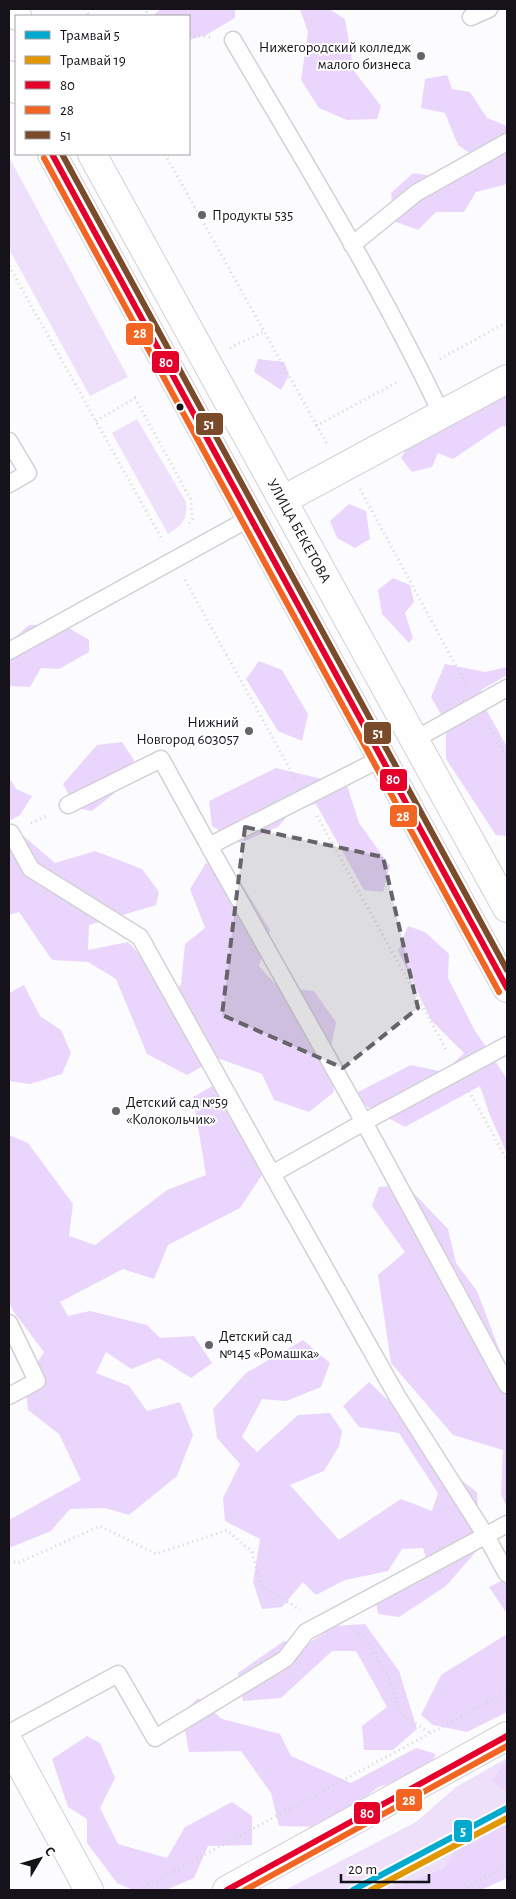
<svg xmlns="http://www.w3.org/2000/svg" width="516" height="1899" font-family="'Alegreya Sans',sans-serif">
  <style>
    .green { fill: #eee0fb }
    .forest { fill: #ead6fd }
    .lines { fill: none; stroke-linecap: round; stroke-linejoin: round }
    .lane-casing { stroke: #d2d0d5; stroke-width: 19 }
    .street-casing { stroke: #d2d0d5; stroke-width: 30 }
    .secondary-casing { stroke: #d2d0d5; stroke-width: 30 }
    .path { stroke: #d5d5d5; stroke-width: 3; stroke-dasharray: 1 4; stroke-linecap: butt }
    .lane { stroke: #fffeff; stroke-width: 16 }
    .street { stroke: #fffeff; stroke-width: 28 }
    .secondary { stroke: #fffeff; stroke-width: 28 }
    .bus-1-casing { stroke: #fff; stroke-width: 10 }
    .bus-2-casing { stroke: #fff; stroke-width: 10 }
    .bus-3-casing { stroke: #fff; stroke-width: 10 }
    .bus-1 { stroke: #e4002b; stroke-width: 6 }
    .bus-2 { stroke: #f26522; stroke-width: 6 }
    .bus-3 { stroke: #7a4b2a; stroke-width: 6 }
    .tram-1-casing { stroke: #fff; stroke-width: 10 }
    .tram-2-casing { stroke: #fff; stroke-width: 10 }
    .tram-1 { stroke: #00a9ce; stroke-width: 6 }
    .tram-2 { stroke: #e09702; stroke-width: 6 }
    .marked { fill: #666469; fill-opacity: 0.2; stroke: #666469; stroke-width: 4; stroke-dasharray: 10 6; stroke-linejoin: round }
    .poi-dot { fill: #666469; stroke: #fff; stroke-width: 2 }
    .bus-dot { fill: #151219; stroke: #fff; stroke-width: 2 }
    .labels { text-anchor: middle; stroke-width: 4; stroke-linejoin: round; paint-order: stroke }
    .poi-label { font-size: 15px; fill: #151219; stroke: #fff; text-anchor: start }
    .street-label { font-size: 15px; fill: #151219; stroke: #fff }
    .line-badge { stroke: #fff; stroke-width: 2 }
    .badge-label { font-size: 14px; text-anchor: middle; font-weight: bold; fill: #fff }
  </style>
  <rect width="100%" height="100%" fill="#fcfbfe"/>
  <path class="green" d="M9 157 128 377 90 396 9 249Z
    M137 419 186 502C188 520 182 525 168 534L112 433Z
    M507 1758V1856L446 1890H285L416 1822 456 1787Z"/>
  <path class="forest" d="M161 9H235V18L206 35 189 40V16H153Z
    M300 9H329L345 19 354 71 381 106 377 119 347 120 319 108 301 80 308 32Z
    M447 75 452 89 470 92 487 118 507 126V184L476 192 464 212H436L418 230 394 221 391 193 413 173 455 180 474 156 458 145 445 113 421 108 425 79Z
    M258 359 284 362 289 375 281 390 254 372Z
    M507 372V427L502 426 453 459 438 453 432 467 412 472 401 458 415 434Z
    M349 504 366 511 370 539 355 548 337 538 330 521Z
    M393 578 410 585 414 602 405 613 413 638 409 643 382 614 378 590Z
    M29 625H64L89 640V652L59 669 41 668 30 687 9 686V643Z
    M259 661 282 670 308 714 302 741 278 731 246 679Z
    M445 664 485 672 507 667V675L481 690 487 711 507 747V836L496 835 446 759V723L431 697Z
    M122 742 134 760 121 788 92 811 76 808 63 784 97 745Z
    M276 768 347 785 359 823 390 866 383 892 364 890 316 804 295 807 278 827 240 843 212 826 209 801Z
    M9 777 16 789 32 796 20 815 9 821Z
    M20 833 55 863 95 851 142 869 159 892 156 905 89 925 88 950 128 942 148 963 161 991 181 985 185 944 205 928 190 889 206 863 232 868 270 930 259 966 278 987 314 991 336 1022 330 1052 334 1092 309 1112 274 1100 262 1074 217 1058 187 1075 147 1054 116 979 88 962 52 960 19 912 9 915V838Z
    M408 926 425 932 449 954 448 978 474 1029 507 1079V1154L489 1113 480 1086 405 1127 366 1106 358 1092 411 1065 444 1072 464 1053 431 1020 398 951Z
    M24 985 40 1016 61 1030 71 1053 62 1074 30 1084 9 1081V993Z
    M216 1084 247 1110 266 1169 240 1208 168 1245 154 1279 123 1269 60 1302 68 1316 90 1311 147 1325 160 1338 194 1336 212 1363 191 1378 159 1358 131 1369 106 1352 96 1373 129 1386 147 1411 180 1402 193 1435 177 1476 129 1515 105 1508 70 1509 51 1531 9 1548V1520L81 1480 59 1434 28 1410 25 1382 44 1352 13 1311 9 1302V1135L28 1143 73 1204 69 1236 95 1245 167 1190 206 1175 193 1097Z
    M406 1185 448 1229 456 1263 477 1291 507 1370V1508L501 1494 503 1450 453 1435 391 1363 378 1275 405 1252 372 1206 379 1187Z
    M303 1340 330 1363 321 1387 286 1401 262 1399 242 1437 257 1452 298 1415 330 1413 342 1431 339 1446 324 1471 290 1485 339 1540 401 1499 432 1511 438 1493 399 1433 359 1427 343 1406 369 1382 395 1407 449 1471 477 1492 480 1547 446 1586 399 1617 378 1614 374 1592 426 1558 423 1548 402 1549 388 1571 345 1580 316 1595 303 1582 282 1607 262 1609 253 1582 260 1539 225 1521 223 1498 240 1464 217 1438 213 1409 246 1373Z
    M501 1581 507 1582V1614L489 1587Z
    M365 1624 399 1671 417 1729 393 1750H364L362 1726 387 1707 356 1651H332L281 1698 243 1701 238 1673 284 1641 301 1648 335 1626Z
    M507 1634V1712L467 1732 433 1725 421 1715 441 1675Z
    M198 1698 222 1719 280 1734 291 1756 351 1783 416 1748 436 1754 428 1771 379 1787 323 1827 279 1826 271 1793 241 1751 189 1752 182 1714Z
    M87 1736 100 1743 115 1778 100 1808 118 1844 167 1858 185 1827 232 1802 252 1816V1845L208 1846 194 1878 166 1890H133L117 1883 87 1843V1819L68 1807 52 1759Z
    M507 1759V1792L492 1781Z
    M507 1808V1878L481 1890H387L443 1869 475 1821 496 1827Z"/>
  <g class="lines">
    <defs>
      <path id="lane" d="M471 17 489 9
        M233 40C305 163 380 284 441 413
        M352 245 416 193 507 142
        M9 441 28 473 9 484
        M9 651 250 518
        M414 740 507 688
        M68 805 161 759 209 846 382 758
        M11 833 31 869 140 937 272 1174
        M209 846 364 1122 272 1174 397 1396 486 1536 507 1574
        M507 1045 364 1122 507 1385
        M9 1323 37 1381 9 1396
        M9 1733 118 1674 155 1738 285 1659 306 1632 507 1524"/>
      <path id="street" d="M283 500 507 379
        M9 1743 89 1890"/>
      <g id="secondary">
        <path d="M13 9 17 16"/>
        <path d="M9 75 16 89"/>
        <path d="M52 154 507 988"/>
        <path id="s1" d="M92 154 507 908"/>
        <path d="M227 1890 507 1736"/>
      </g>
    </defs>
    <use href="#lane" class="lane-casing"/>
    <use href="#street" class="street-casing"/>
    <use href="#secondary" class="secondary-casing"/>
    <path class="path" d="M85 9 89 16
      M143 16 149 9
      M189 35 210 37
      M165 154 327 444
      M9 266 163 541
      M230 348 263 332
      M440 359 507 322
      M96 421 135 398 191 500 192 519 189 524
      M316 426 399 381
      M360 489 467 686
      M185 580 295 778
      M488 724 507 759
      M317 816 447 1051
      M31 823 48 815
      M469 1091 507 1160
      M9 1561 18 1563 100 1526 156 1554 227 1530 252 1552 261 1585 300 1610
      M354 1631 364 1637 390 1679 401 1714 430 1733
      M139 1890 507 1692
      M463 1890 507 1865"/>
    <use href="#lane" class="lane"/>
    <use href="#street" class="street"/>
    <use href="#secondary" class="secondary"/>
    <defs>
      <path id="bus-1" d="M52 154 507 988
        M227 1890 507 1736"/>
      <path id="bus-2" d="M44 158 499 992
        M245 1890 507 1746"/>
      <path id="bus-3" d="M62 154 507 970"/>
    </defs>
    <use href="#bus-1" class="bus-1-casing"/>
    <use href="#bus-2" class="bus-2-casing"/>
    <use href="#bus-3" class="bus-3-casing"/>
    <use href="#bus-1" class="bus-1"/>
    <use href="#bus-2" class="bus-2"/>
    <use href="#bus-3" class="bus-3"/>
    <defs>
      <path id="tram-1" d="M353 1890 507 1808"/>
      <path id="tram-2" d="M371 1890 507 1818"/>
    </defs>
    <use href="#tram-1" class="tram-1-casing"/>
    <use href="#tram-2" class="tram-2-casing"/>
    <use href="#tram-1" class="tram-1"/>
    <use href="#tram-2" class="tram-2"/>
  </g>
  <path class="marked" d="M245 827 383 857 418 1008 343 1068 222 1015Z"/>
  <g class="poi-dot">
    <circle cx="421" cy="56" r="5"/>
    <circle cx="202" cy="215" r="5"/>
    <circle cx="249" cy="731" r="5"/>
    <circle cx="116" cy="1111" r="5"/>
    <circle cx="209" cy="1345" r="5"/>
  </g>
  <circle class="bus-dot" cx="180" cy="407" r="4.5"/>
  <g class="labels">
    <g class="poi-label">
      <text x="411" y="52" text-anchor="end">Нижегородский колледж<tspan x="411" dy="17">малого бизнеса</tspan></text>
      <text x="212" y="220">Продукты 535</text>
      <text x="239" y="727" text-anchor="end">Нижний<tspan x="239" dy="17">Новгород 603057</tspan></text>
      <text x="126" y="1107">Детский сад №59<tspan x="126" dy="17">«Колокольчик»</tspan></text>
      <text x="219" y="1341">Детский сад<tspan x="219" dy="17">№145 «Ромашка»</tspan></text>
    </g>
    <g class="street-label">
      <text dy="5" stroke="none"><textPath href="#s1" startOffset="430">УЛИЦА БЕКЕТОВА</textPath></text>
    </g>
  </g>
  <g class="line-badge">
    <rect x="125" y="322" width="29" height="24" rx="5" fill="#f26522"/>
    <rect x="151" y="350" width="29" height="24" rx="5" fill="#e4002b"/>
    <rect x="195" y="412" width="29" height="24" rx="5" fill="#7a4b2a"/>
    <rect x="363" y="721" width="29" height="24" rx="5" fill="#7a4b2a"/>
    <rect x="379" y="768" width="29" height="24" rx="5" fill="#e4002b"/>
    <rect x="389" y="804" width="29" height="24" rx="5" fill="#f26522"/>
    <rect x="395" y="1788" width="28" height="24" rx="5" fill="#f26522"/>
    <rect x="353" y="1801" width="28" height="24" rx="5" fill="#e4002b"/>
    <rect x="453" y="1819" width="20" height="24" rx="5" fill="#00a9ce"/>
  </g>
  <g class="badge-label">
    <text x="140" y="338">28</text>
    <text x="166" y="367">80</text>
    <text x="209" y="429">51</text>
    <text x="378" y="738">51</text>
    <text x="393" y="784">80</text>
    <text x="403" y="821">28</text>
    <text x="409" y="1805">28</text>
    <text x="367" y="1818">80</text>
    <text x="463" y="1836">5</text>
  </g>
  <rect width="516" height="1899" fill="none" stroke="#151219" stroke-width="20"/>
  <rect x="15" y="15" width="175" height="140" fill="#ffffff" stroke="#a1a0a3"/>
  <rect x="25" y="31" width="25" height="8" fill="#00a9ce" stroke="#a1a0a3"/>
  <text x="60" y="40" font-size="15" fill="#151219">Трамвай 5</text>
  <rect x="25" y="56" width="25" height="8" fill="#e09702" stroke="#a1a0a3"/>
  <text x="60" y="65" font-size="15" fill="#151219">Трамвай 19</text>
  <rect x="25" y="81" width="25" height="8" fill="#e4002b" stroke="#a1a0a3"/>
  <text x="60" y="90" font-size="15" fill="#151219">80</text>
  <rect x="25" y="106" width="25" height="8" fill="#f26522" stroke="#a1a0a3"/>
  <text x="60" y="115" font-size="15" fill="#151219">28</text>
  <rect x="25" y="131" width="25" height="8" fill="#7a4b2a" stroke="#a1a0a3"/>
  <text x="60" y="140" font-size="15" fill="#151219">51</text>
  <g transform="translate(40 1859) rotate(52)" stroke="#ffffff" stroke-width="4" paint-order="stroke">
  <path d="M0-4L9 19L0 12L-9 19Z" fill="#151219"/>
  <text y="-8" font-size="14" font-weight="bold" text-anchor="middle" fill="#151219">С</text>
  </g>
  <path d="M341 1874v8h88v-8" fill="none" stroke="#151219" stroke-width="2.5"/>
  <text x="348" y="1874" font-size="15" fill="#151219" stroke="#ffffff" stroke-width="4" paint-order="stroke">20 m</text>
</svg>
